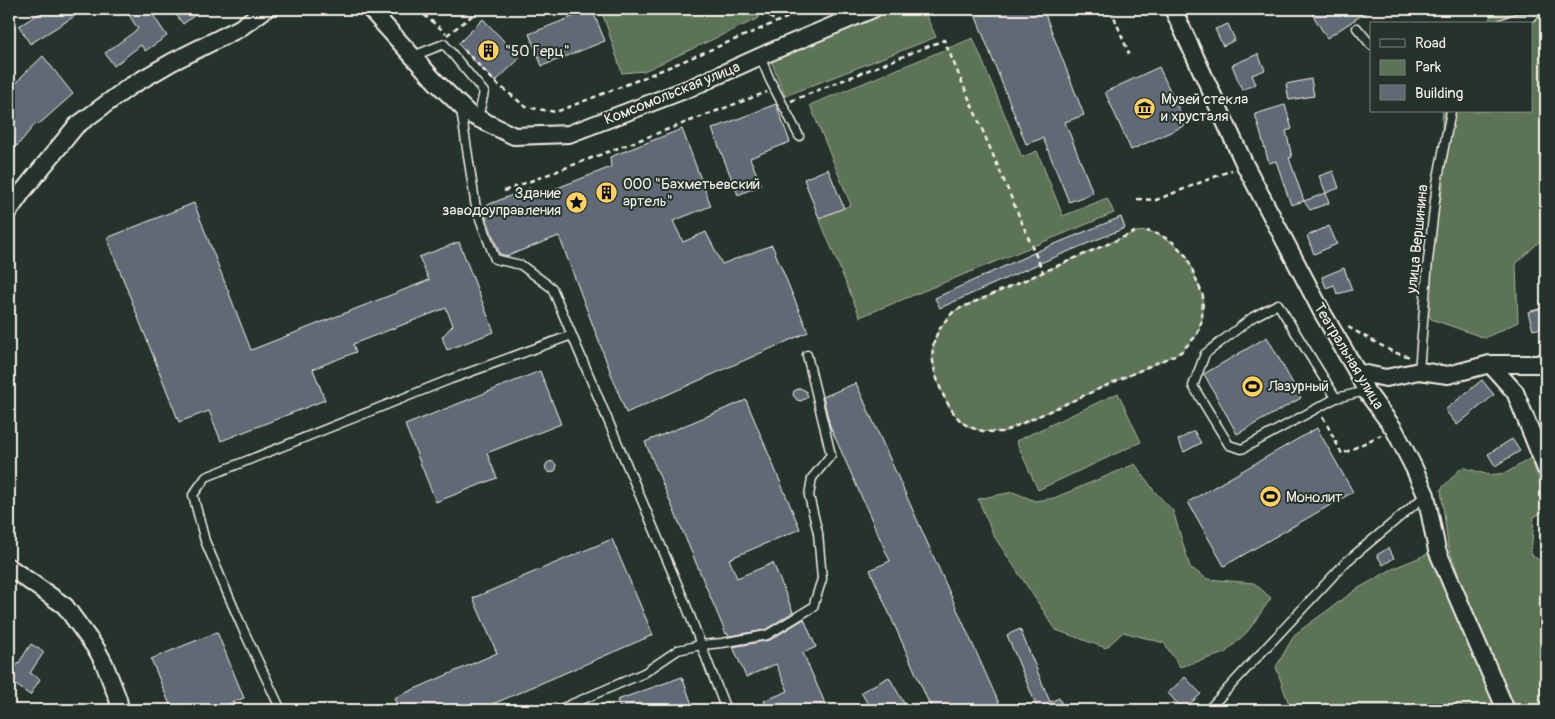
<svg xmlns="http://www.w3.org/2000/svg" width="1555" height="719" font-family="Pangolin,sans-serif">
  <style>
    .green { fill: #5c7357; stroke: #a8b2a0 }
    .building { fill: #626976; stroke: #f4f1e8 }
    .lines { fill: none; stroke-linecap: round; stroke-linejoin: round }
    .lane-casing { stroke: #f4f1e8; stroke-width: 11 }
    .street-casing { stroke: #f4f1e8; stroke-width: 20 }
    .path { stroke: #f4f1e8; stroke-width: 2.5; stroke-dasharray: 5 4; stroke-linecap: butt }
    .lane { stroke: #26332d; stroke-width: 8 }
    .street { stroke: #26332d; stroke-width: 16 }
    .labels { text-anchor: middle; stroke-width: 4; stroke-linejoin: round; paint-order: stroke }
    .poi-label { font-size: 15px; fill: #f4f1e8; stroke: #26332d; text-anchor: start }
    .street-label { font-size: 15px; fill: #f4f1e8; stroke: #26332d }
  </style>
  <rect width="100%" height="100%" fill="#26332d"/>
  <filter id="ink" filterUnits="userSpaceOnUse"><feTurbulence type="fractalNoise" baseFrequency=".02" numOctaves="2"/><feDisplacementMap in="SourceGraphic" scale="10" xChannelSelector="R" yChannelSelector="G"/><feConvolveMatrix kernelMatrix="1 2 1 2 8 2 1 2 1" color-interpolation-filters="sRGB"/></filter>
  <g filter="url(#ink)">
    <path class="green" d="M601 9H758L759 18 644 71 622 73Z
      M872 9H923L936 37 785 96 768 53Z
      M1494 9H1546V235L1516 264 1518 322 1485 338 1431 319 1421 296 1443 186 1442 119 1443 111H1531V24H1487Z
      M973 38 1022 157 1037 151 1063 216 1107 198 1114 213 860 317 819 218 851 205 810 105Z
      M1147 231 1160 235 1174 243 1187 257 1203 296 1202 320 1197 335 1181 352 1003 432C990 432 980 432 968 426 948 416 929 369 933 347 936 331 943 323 954 311L1135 232Z
      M1118 393 1141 442 1038 490 1016 441Z
      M1531 458 1546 501V510L1534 517 1531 554 1545 565 1541 710H1508L1448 546 1441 489 1462 467 1489 475 1506 473Z
      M1135 464 1155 492 1173 511 1190 567 1207 579 1254 583 1271 598 1248 631 1225 653 1180 667 1164 643 1123 632 1106 648 1056 630 994 536 978 499 1013 492 1035 501 1054 498Z
      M1437 550 1498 710H1291L1276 667 1295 634 1357 589 1392 569Z"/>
    <path class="building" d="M47 9H86L30 44 19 26Z
      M125 9H149L167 36 145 51 141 45 114 66 105 53 138 29Z
      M172 9H203L183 24Z
      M592 9 605 41 542 66 529 34Z
      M982 9H1043L1084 115 1065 122 1093 193 1069 202 1043 138 1026 144 974 12Z
      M1309 9H1371L1327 38Z
      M483 19 520 58 495 82 458 44Z
      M1228 24 1235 40 1223 46 1215 29Z
      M1258 54 1265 70 1252 75 1256 84 1242 90 1232 65Z
      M43 56 73 94 38 125 36 123 17 146 9 138V94L21 77Z
      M1159 67 1186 125 1131 150 1105 92Z
      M1311 79 1314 96 1289 100 1286 84Z
      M776 104 790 142 750 158 761 185 738 195 712 129Z
      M1285 105 1292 129 1286 131 1292 157 1289 158 1304 201 1291 205 1276 161 1269 163 1255 114Z
      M682 129 711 206 673 221 683 242 706 232 722 264 772 245 808 332 626 413 559 236 507 256 500 254 482 207 530 188 534 197 611 167 610 157Z
      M828 169 844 208 819 218 804 179Z
      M1333 171 1339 188 1326 193 1319 176Z
      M1326 193 1329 203 1310 210 1304 201Z
      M194 203 251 350 429 280 419 257 459 242 494 332 447 350 442 337 453 325 446 308 353 344 356 352 313 369 325 400 221 441 209 411 179 422 107 238Z
      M1121 217 1125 228 1038 264 940 308 935 298 1040 250Z
      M1329 226 1337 244 1314 254 1307 236Z
      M1344 268 1352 290 1337 294 1334 285 1326 288 1322 277Z
      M1546 307V327L1533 330 1528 312Z
      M1267 337 1301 398 1237 434 1204 374Z
      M540 371 561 424 487 453 497 478 436 502 405 425Z
      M1482 380 1494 395 1457 425 1445 410Z
      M856 383 1002 710H932L870 570 890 561 830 426 823 397Z
      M800 388 806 391 808 397 801 401 797 400 793 395 794 391Z
      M746 400 800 529 729 559 737 578 773 563 793 612 765 630 729 636 727 633 726 634 645 442Z
      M1317 428 1353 492 1224 566 1188 502Z
      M1194 431 1201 443 1184 452 1178 440Z
      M1512 439 1520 451 1495 466 1488 454Z
      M545.5 467a5.5 5.5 0 1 1 11 0a5.5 5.5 0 1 1-11 0Z
      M612 539 653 635 479 710H399L394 698 497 653 473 598Z
      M1388 548 1394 558 1383 565 1377 555Z
      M804 619 816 647 803 653 828 710H768L764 701 788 691 776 664 746 677 733 647 770 640Z
      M1020 629 1050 702 1059 698 1064 710H1030L1037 707 1007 635Z
      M217 632 244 698 213 710H172L151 659Z
      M31 644 44 652 30 673 40 679 30 695 9 680V678Z
      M682 677 694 710H621L617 700Z
      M889 677 908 710H871L861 692Z
      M1185 677 1201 694 1183 710 1168 693Z"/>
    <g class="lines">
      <defs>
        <path id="lane" d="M1501 24 1516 18H1530L1536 13V9
          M1357 28 1371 45
          M413 56 444 44 484 92 478 118
          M760 56 770 80 799 136
          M461 110 476 208 495 259 521 265 552 288 684 600 726 710
          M1419 371 1428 260 1437 183 1451 111
          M1336 398 1278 304 1253 317 1205 354 1193 386 1229 445 1242 449 1336 398 1366 391
          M281 710 242 627 205 541 193 495 206 477 451 379 572 335
          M558 710 644 673 678 650 701 645 722 643 767 635 813 607 822 579 818 533 809 496 812 478 831 455 807 355
          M1208 710 1346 562 1426 495"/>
        <path id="street" d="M370 9 435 81 469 114 514 136 569 134 690 88 768 53 873 9
          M1173 9 1245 165 1322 312 1357 372 1366 391 1394 429 1414 468 1426 495 1437 550 1506 710
          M9 211 23 191 76 126 129 87 172 62 240 28 266 9
          M1490 364 1515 392 1546 469
          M1357 372 1386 378 1419 371 1448 375 1490 364H1540L1546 360
          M9 567 65 606 97 650 104 663 118 699 120 710"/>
      </defs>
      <use href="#lane" class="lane-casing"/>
      <use href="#street" class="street-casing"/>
      <path class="path" d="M417 9 446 33
        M764 9 775 22
        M1111 9 1129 54
        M447 35 481 9
        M464 50 495 82 526 107 556 112 638 80 808 9
        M791 101 944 40 1043 272
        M504 191 767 92
        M1137 199 1156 200 1232 170
        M1135 232 954 311C943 323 936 331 933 347 929 369 948 416 968 426 980 432 990 432 1003 432L1181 352 1197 335 1202 320 1203 296 1187 257 1174 243 1160 235 1147 231
        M1348 327 1393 352 1410 357
        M1323 417 1342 454 1381 435"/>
      <use href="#lane" class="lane"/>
      <use href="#street" class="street"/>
    </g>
  </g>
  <defs>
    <symbol id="building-disc" viewBox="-11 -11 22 22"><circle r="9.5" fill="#ffd166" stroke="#26332d"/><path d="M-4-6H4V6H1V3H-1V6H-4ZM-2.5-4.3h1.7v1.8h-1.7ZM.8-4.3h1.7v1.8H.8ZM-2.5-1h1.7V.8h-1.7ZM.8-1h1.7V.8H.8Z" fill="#111"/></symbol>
    <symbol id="museum-disc" viewBox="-11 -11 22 22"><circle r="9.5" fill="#ffd166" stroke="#26332d"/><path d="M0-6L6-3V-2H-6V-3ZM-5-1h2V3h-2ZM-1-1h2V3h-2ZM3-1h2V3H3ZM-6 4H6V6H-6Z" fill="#111"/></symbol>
    <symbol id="sight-disc" viewBox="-11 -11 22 22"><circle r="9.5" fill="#ffd166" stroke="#26332d"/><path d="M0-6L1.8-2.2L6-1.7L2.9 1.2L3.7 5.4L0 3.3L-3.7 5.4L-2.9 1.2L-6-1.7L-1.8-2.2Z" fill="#111"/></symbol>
    <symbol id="stadium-disc" viewBox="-11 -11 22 22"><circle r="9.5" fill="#ffd166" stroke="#26332d"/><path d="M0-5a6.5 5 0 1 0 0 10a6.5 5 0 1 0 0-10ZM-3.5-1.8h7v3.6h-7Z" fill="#111"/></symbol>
  </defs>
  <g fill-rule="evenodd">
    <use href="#building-disc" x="476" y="38" width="25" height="25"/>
    <use href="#museum-disc" x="1132" y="96" width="25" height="25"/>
    <use href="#building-disc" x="594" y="180" width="25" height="25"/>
    <use href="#sight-disc" x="564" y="190" width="25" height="25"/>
    <use href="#stadium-disc" x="1240" y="374" width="25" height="25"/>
    <use href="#stadium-disc" x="1258" y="484" width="25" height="25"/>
  </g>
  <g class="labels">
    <g class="poi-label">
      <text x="505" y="56">"50 Герц"</text>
      <text x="1161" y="104">Музей стекла<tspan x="1161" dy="17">и хрусталя</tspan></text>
      <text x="623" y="189">ООО "Бахметьевский<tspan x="623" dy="17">артель"</tspan></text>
      <text x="561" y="198" text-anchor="end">Здание<tspan x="561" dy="17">заводоуправления</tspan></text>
      <text x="1268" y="391">Лазурный</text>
      <text x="1286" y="502">Монолит</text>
    </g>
    <g class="street-label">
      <text transform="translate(672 93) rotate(-22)" y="5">Комсомольская улица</text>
      <text transform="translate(1417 239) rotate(-84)" y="5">улица Вершинина</text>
      <text transform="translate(1349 356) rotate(59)" y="5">Театральная улица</text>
    </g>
  </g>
  <rect width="1555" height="719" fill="none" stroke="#26332d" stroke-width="30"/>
  <rect x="15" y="15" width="1525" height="689" fill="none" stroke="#f4f1e8" stroke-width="2" filter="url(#ink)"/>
  <rect x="1370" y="22" width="162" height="90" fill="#26332d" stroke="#787f78"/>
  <rect x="1380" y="39" width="25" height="8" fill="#26332d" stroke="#787f78"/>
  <text x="1415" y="48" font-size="15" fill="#f4f1e8">Road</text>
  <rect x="1380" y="60" width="25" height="15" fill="#5c7357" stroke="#787f78"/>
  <text x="1415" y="72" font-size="15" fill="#f4f1e8">Park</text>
  <rect x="1380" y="85" width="25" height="15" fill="#626976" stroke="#787f78"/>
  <text x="1415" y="98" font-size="15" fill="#f4f1e8">Building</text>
</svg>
